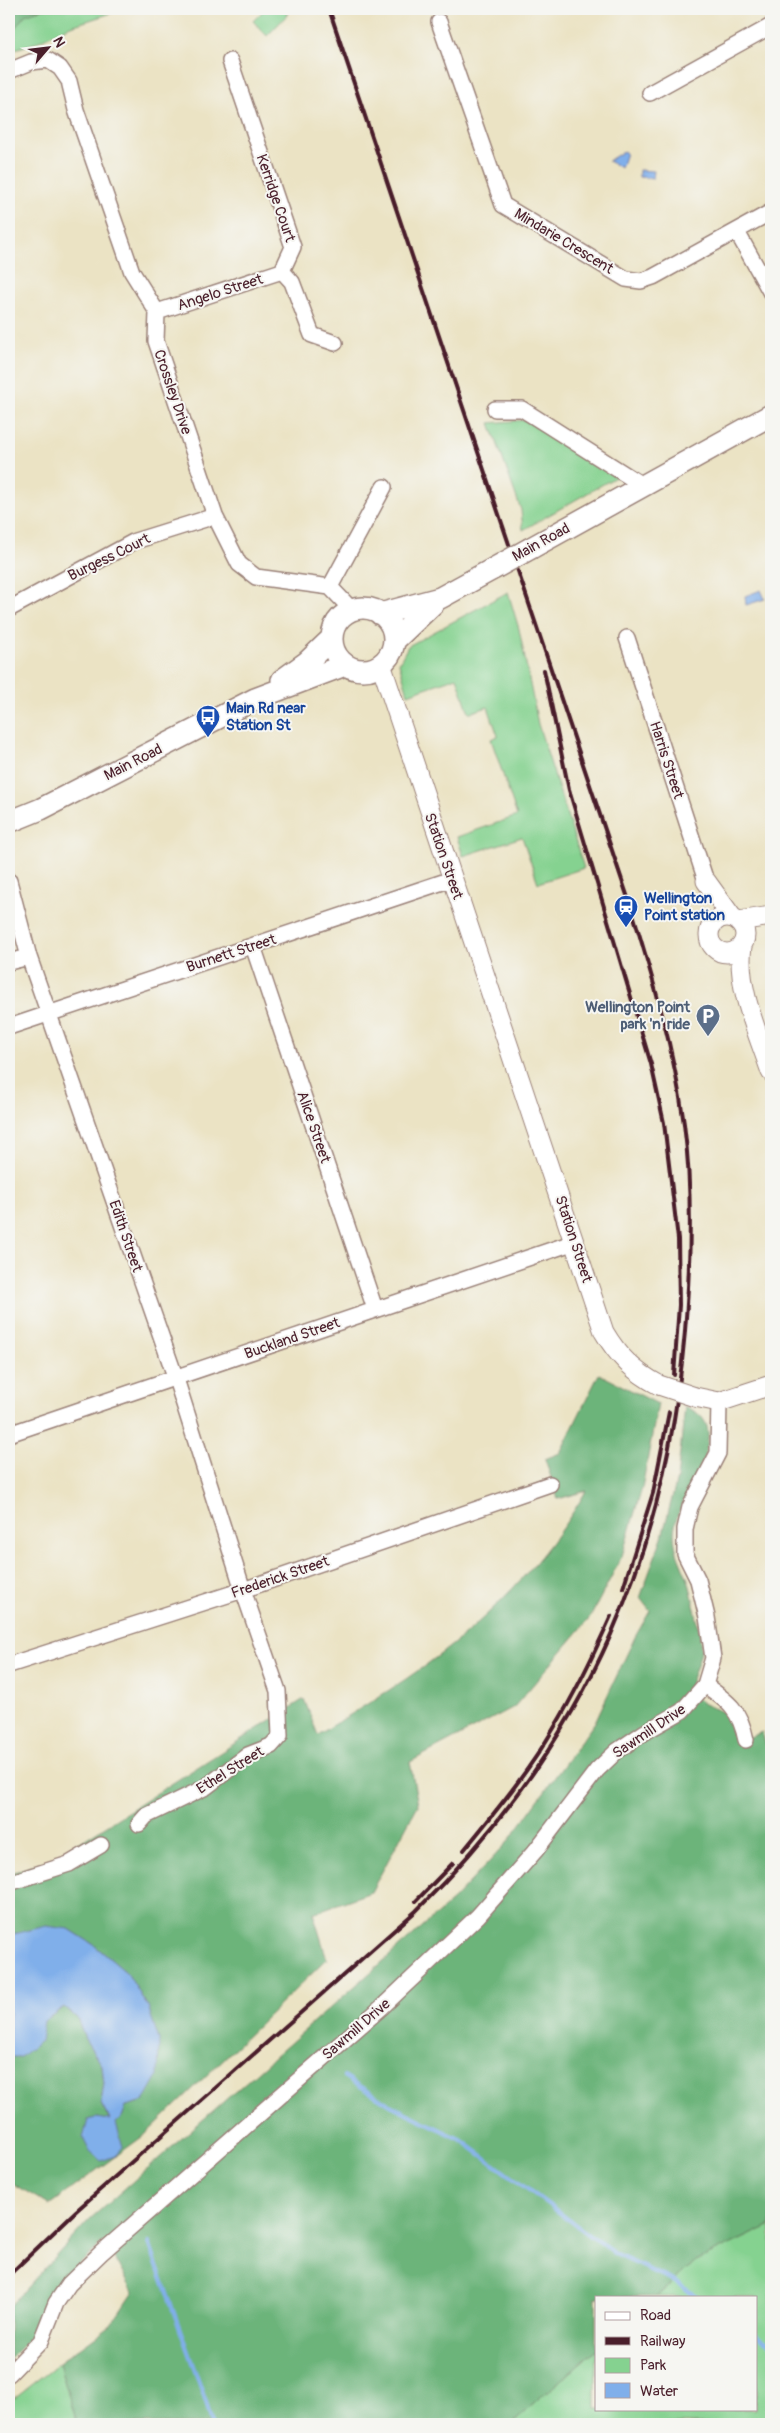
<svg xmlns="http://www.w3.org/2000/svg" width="780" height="2433" font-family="Pangolin,sans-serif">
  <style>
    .green { fill: #85d290; stroke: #68785e }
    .forest { fill: #6cb47a; stroke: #5b6a52 }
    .water { fill: #80afea; stroke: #65678a }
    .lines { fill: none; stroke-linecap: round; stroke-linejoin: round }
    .stream { stroke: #80afea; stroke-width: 4 }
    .minor-casing { stroke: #9a8178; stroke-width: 18 }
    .tertiary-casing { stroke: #9a8178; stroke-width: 21 }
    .secondary-casing { stroke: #9a8178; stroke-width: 24 }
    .minor { stroke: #fff; stroke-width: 15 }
    .tertiary { stroke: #fff; stroke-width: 19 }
    .secondary { stroke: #fff; stroke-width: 21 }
    .rail { stroke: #4a1f2b; stroke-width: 4 }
    .tertiary-bridge-casing { stroke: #9a8178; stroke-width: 21; stroke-linecap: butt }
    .secondary-bridge-casing { stroke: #9a8178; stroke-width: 24; stroke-linecap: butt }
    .tertiary-bridge { stroke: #fff; stroke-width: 19 }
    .secondary-bridge { stroke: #fff; stroke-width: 21 }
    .labels { text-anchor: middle; stroke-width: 4; stroke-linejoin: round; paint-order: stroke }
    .street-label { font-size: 15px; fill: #4a1f2b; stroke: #f6f6f2 }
    .transit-label { font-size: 15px; font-weight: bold; fill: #164399; stroke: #f6f6f2; text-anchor: start }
    .service-label { font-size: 15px; font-weight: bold; fill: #4e5e75; stroke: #f6f6f2; text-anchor: end }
  </style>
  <rect width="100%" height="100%" fill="#f6f6f2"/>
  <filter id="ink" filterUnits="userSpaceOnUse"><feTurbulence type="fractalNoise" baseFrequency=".02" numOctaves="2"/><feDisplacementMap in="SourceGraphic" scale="10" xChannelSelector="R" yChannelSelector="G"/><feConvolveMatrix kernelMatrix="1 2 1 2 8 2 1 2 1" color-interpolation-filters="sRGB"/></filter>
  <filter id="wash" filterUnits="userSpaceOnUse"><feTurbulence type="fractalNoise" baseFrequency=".0096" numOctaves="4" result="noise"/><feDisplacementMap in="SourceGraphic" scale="20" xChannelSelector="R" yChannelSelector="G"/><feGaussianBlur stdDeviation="1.12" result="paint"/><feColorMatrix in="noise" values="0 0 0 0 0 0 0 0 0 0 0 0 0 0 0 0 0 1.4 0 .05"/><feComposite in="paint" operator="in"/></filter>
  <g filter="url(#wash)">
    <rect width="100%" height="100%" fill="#ebe3c4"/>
    <path class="green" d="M9 9H124L68 27 35 43 9 51Z
      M265 9H286L288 14 267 36 253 21Z
      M525 420 619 475 523 530 521 510 490 423Z
      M508 592 519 629 538 724 584 868 538 883 522 837 463 856 457 837 517 816 491 739 498 736 488 707 469 713 457 677 408 694 399 663 408 646Z
      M771 2225V2424H511L596 2349V2409H756V2297H656L696 2261Z
      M59 2363 77 2424H9V2402Z"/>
    <path class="forest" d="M9 9H43L25 15 9 36Z
      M599 1374 658 1404 642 1488 622 1556 590 1618 514 1707 410 1762 418 1805 371 1892 313 1913 327 1959 146 2134 49 2205 9 2181V2057H20L44 2021 64 2007 77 2018 85 2039 102 2065 104 2084 101 2103 110 2121 97 2118 115 2123 122 2117 126 2106 144 2101 148 2007 127 1973 94 1945 69 1929 14 1934 9 1942V1874L57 1857 304 1699 318 1735C365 1705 415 1676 457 1641 508 1598 553 1548 586 1491L558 1499 545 1459 560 1453Z
      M685 1407C740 1426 681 1490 675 1525 671 1546 681 1561 688 1580 692 1591 702 1640 701 1651 698 1664 692 1678 688 1691L704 1704 727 1714 739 1737H750L762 1732 771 1761V2225L696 2261 656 2297H596V2349L511 2424H77L59 2363 111 2325 133 2292 105 2241 61 2281 32 2336 9 2359V2307L90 2219 454 1899 507 1843 595 1722 635 1637 650 1611 640 1598 662 1537 677 1479Z"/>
    <path class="water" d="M624 151 626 153 621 168 608 161Z
      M639 170 654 171 653 178 639 177Z
      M761 590 765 599 746 605 745 596Z
      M46 1926 69 1929 94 1945 127 1973 148 2007 159 2040 158 2076 144 2101 126 2106 122 2117 116 2123 123 2147 115 2156 101 2161 89 2150 83 2138 88 2120 97 2118 110 2120 101 2103 104 2084 102 2065 85 2039 77 2018 64 2007 44 2021 41 2041 20 2057H9V1942L14 1934Z"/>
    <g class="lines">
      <path class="stream" d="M344 2076 392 2106 460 2139 615 2254 672 2280 698 2297
        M149 2243 206 2402 212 2424
        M756 2335 771 2345"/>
    </g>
  </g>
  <g filter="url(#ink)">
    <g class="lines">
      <defs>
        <path id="minor" d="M439 22 503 205 626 279 641 281 653 277 771 212
          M230 61 293 247 282 271 292 282 312 335 335 343
          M9 71 31 62 48 60 60 68 69 81 76 110 132 272 157 312 156 341 215 516 239 564 256 577 330 587 352 610
          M650 93 771 26
          M737 232 771 293
          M157 312 282 271
          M495 409H522L642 485
          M330 587 384 487
          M9 609 135 541 215 516
          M627 638 706 881
          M9 881 29 957 176 1379 243 1590 278 1691 280 1736 271 1746 248 1755 206 1787 146 1816 139 1824
          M253 946 375 1309
          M9 962 29 957
          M9 1027 452 879
          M719 1402 718 1453 690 1507 685 1529V1554L698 1580 707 1617 713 1658 705 1685C729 1702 740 1710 746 1740
          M9 1434 575 1242
          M9 1665 243 1590 550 1484
          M9 1883 69 1864 101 1845
          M9 2374 41 2341 56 2303 69 2284 101 2253 382 2007 478 1916 536 1850 597 1770 617 1751 645 1732 682 1711 705 1685"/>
        <path id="tertiary" d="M381 664 604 1332C618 1356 634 1372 659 1385
          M706 881 732 917
          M709 935a18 18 0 1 1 36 0a18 18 0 1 1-36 0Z
          M739 921 771 916
          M742 946C736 987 758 1033 771 1072
          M695 1397 719 1402 771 1385"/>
        <path id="secondary" d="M531 548 771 415
          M332 639a31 31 0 1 1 62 0a31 31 0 1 1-62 0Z
          M380 614 440 598 493 569
          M394 641 434 603
          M282 680 307 662 332 638
          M9 822 41 809 255 699 345 665"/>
      </defs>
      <use href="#minor" class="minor-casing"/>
      <use href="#tertiary" class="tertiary-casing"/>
      <use href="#secondary" class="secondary-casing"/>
      <use href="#minor" class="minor"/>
      <use href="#tertiary" class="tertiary"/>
      <use href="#secondary" class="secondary"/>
      <path class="rail" d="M544 670 569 790 651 1064 664 1123 678 1239 679 1305 674 1375
        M623 1588 653 1493 669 1412
        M464 1850C496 1811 529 1771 554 1728 576 1692 594 1654 611 1616
        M416 1901 453 1863
        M9 2275 76 2211 416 1911C590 1740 672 1546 687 1304 691 1244 692 1184 684 1124 674 1049 653 979 631 907L329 9"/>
      <defs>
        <path id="tertiary-bridge" d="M659 1385 695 1397"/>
        <path id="secondary-bridge" d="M493 569 531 548"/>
      </defs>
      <use href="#tertiary-bridge" class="tertiary-bridge-casing"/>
      <use href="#secondary-bridge" class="secondary-bridge-casing"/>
      <use href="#tertiary-bridge" class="tertiary-bridge"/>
      <use href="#secondary-bridge" class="secondary-bridge"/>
    </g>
  </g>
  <defs>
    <symbol id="bus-pin" viewBox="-11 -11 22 30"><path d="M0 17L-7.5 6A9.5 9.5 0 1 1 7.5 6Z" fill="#1a4fb4" stroke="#f6f6f2"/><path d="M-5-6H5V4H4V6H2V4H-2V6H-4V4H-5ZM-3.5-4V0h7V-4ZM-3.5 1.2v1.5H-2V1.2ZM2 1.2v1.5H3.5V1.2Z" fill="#fff"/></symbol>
    <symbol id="station-pin" viewBox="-11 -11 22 30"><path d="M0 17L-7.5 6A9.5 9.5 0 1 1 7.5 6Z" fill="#1a4fb4" stroke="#f6f6f2"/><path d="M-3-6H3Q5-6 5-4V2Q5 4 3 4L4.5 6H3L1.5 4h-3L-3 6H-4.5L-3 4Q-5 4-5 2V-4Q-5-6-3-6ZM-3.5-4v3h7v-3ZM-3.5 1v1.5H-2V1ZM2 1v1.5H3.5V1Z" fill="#fff"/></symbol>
    <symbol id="parking-pin" viewBox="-11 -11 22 30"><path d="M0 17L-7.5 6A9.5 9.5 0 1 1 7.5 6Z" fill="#5c6f8a" stroke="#f6f6f2"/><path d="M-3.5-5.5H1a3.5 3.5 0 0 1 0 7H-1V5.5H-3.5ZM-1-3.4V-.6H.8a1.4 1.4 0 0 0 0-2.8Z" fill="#fff"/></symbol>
  </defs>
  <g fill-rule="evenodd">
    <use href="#bus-pin" x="194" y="703" width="28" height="38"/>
    <use href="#station-pin" x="612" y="893" width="28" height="38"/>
    <use href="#parking-pin" x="694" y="1002" width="28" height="38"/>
  </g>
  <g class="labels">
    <g class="street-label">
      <text transform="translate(276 198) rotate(71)" y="5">Kerridge Court</text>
      <text transform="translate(564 241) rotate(31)" y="5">Mindarie Crescent</text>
      <text transform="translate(220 292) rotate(-18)" y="5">Angelo Street</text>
      <text transform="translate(173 392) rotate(71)" y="5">Crossley Drive</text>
      <text transform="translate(541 542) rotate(-29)" y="5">Main Road</text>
      <text transform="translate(109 557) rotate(-26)" y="5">Burgess Court</text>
      <text transform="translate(667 760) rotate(72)" y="5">Harris Street</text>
      <text transform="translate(133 762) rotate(-27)" y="5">Main Road</text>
      <text transform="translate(444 856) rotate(71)" y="5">Station Street</text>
      <text transform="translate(231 953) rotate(-18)" y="5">Burnett Street</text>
      <text transform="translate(314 1127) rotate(71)" y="5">Alice Street</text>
      <text transform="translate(126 1236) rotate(71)" y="5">Edith Street</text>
      <text transform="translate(574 1239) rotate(72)" y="5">Station Street</text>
      <text transform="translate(292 1338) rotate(-19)" y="5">Buckland Street</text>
      <text transform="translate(280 1577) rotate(-19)" y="5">Frederick Street</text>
      <text transform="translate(649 1731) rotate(-34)" y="5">Sawmill Drive</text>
      <text transform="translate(230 1770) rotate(-32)" y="5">Ethel Street</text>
      <text transform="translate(356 2029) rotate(-41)" y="5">Sawmill Drive</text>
    </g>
    <g class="transit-label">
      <text x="226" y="713">Main Rd near<tspan x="226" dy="17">Station St</tspan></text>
      <text x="644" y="903">Wellington<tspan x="644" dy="17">Point station</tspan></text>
    </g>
    <g class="service-label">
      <text x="690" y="1012">Wellington Point<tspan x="690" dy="17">park 'n' ride</tspan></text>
    </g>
  </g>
  <rect width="780" height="2433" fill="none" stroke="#f6f6f2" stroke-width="30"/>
  <rect x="595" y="2296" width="162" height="115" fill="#f6f6f2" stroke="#b1a0a2"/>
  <rect x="605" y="2312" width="25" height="8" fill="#ffffff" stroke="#b1a0a2"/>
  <text x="640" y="2320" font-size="15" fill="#4a1f2b">Road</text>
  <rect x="605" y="2337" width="25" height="8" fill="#4a1f2b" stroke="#b1a0a2"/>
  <text x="640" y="2346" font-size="15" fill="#4a1f2b">Railway</text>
  <rect x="605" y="2358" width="25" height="15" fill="#85d290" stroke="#b1a0a2"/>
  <text x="640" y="2370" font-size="15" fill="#4a1f2b">Park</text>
  <rect x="605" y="2383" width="25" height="15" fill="#80afea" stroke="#b1a0a2"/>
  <text x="640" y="2396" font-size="15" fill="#4a1f2b">Water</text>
  <g transform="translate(48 48) rotate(62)" stroke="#f6f6f2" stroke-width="4" paint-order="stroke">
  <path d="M0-4L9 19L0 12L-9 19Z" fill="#4a1f2b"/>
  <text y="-8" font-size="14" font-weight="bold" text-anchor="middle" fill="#4a1f2b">N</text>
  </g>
</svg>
